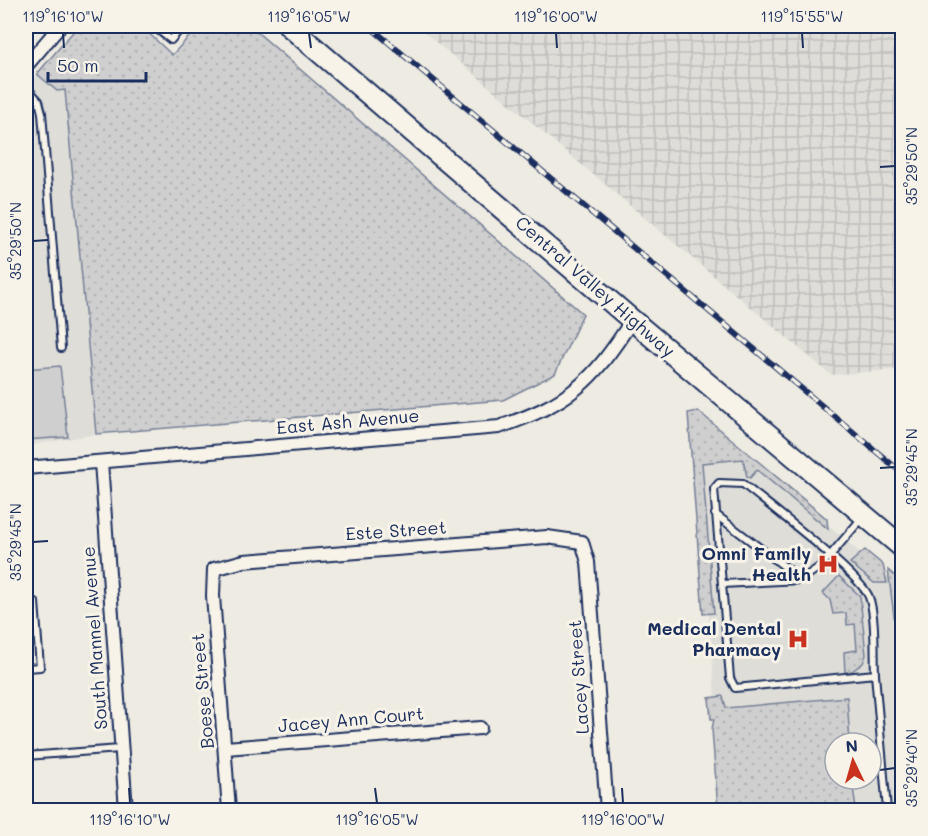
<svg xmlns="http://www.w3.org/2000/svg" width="928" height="836" font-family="Mali,sans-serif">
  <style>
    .built { fill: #deddd8 }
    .industrial { fill: url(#industrial-grid) }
    .grass { fill: url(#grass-dots); stroke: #757f96; stroke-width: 1.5 }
    .pitch { fill: #cfcfcf; stroke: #757f96; stroke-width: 1.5 }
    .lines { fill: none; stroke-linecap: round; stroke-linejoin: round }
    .service-casing { stroke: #1b2f5e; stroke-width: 10 }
    .minor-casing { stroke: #1b2f5e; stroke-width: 16 }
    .primary-casing { stroke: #1b2f5e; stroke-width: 24 }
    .service { stroke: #f7f3e8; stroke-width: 6 }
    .minor { stroke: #f7f3e8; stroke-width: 12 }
    .primary { stroke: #f7f3e8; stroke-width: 20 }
    .rail-casing { stroke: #1b2f5e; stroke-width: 6 }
    .rail { stroke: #f7f3e8; stroke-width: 4; stroke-dasharray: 11; stroke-linecap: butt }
    .ticks { fill: none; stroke: #1b2f5e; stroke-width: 2 }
    .labels { text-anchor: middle; stroke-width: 6; stroke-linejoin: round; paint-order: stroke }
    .street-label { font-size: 18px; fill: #1b2f5e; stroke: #f7f3e8 }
    .poi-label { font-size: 18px; font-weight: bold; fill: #1b2f5e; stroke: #f7f3e8; text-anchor: end }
    .neatline { fill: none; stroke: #1b2f5e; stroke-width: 2 }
    .ticks-label { font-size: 15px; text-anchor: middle; fill: #1b2f5e }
  </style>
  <defs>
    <pattern id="industrial-grid" width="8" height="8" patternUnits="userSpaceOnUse" patternTransform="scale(1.5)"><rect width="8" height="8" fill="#deddd8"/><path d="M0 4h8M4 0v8" fill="none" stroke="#bebebc"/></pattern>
    <pattern id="grass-dots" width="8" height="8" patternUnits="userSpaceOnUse" patternTransform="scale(1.5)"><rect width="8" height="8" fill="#cfcfcf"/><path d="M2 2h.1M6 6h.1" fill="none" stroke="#b1b2b4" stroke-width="1.8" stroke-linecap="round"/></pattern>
  </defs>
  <rect width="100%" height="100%" fill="#eeebe2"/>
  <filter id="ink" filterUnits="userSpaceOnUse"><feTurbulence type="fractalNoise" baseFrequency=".0167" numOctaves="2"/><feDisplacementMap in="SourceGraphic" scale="12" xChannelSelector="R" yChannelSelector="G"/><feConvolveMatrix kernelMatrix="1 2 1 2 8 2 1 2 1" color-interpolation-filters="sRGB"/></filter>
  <g filter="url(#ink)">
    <path class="built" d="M78 26 172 56 200 26H250L269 42 75 181 96 434 26 446V87Z
      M693 409 902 589V810H856L852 779H871V743H850L847 698 716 709Z"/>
    <path class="industrial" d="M417 26H902V369L831 375Z"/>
    <path class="grass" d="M78 26H141L172 55 199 26H250L583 314 555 374 503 400 96 434 65 90 57 91 37 74Z
      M698 411 827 519 828 529 757 470 750 478 747 477 743 459 702 463 714 613 703 614 688 413Z
      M865 550 883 565 887 583H874L850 563Z
      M888 570 902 582V646L898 647Z
      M839 576 860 596 866 655 863 663 852 671 845 673 844 652 857 650 855 624 847 625 846 613 833 614 830 600 823 593Z
      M723 696 726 708 847 697 850 743H835V779H852L856 810H718L712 729 714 719H711L709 698Z"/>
    <path class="pitch" d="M60 366 68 437 26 440V369Z"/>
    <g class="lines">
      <defs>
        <path id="service" d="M153 26 171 40 183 26
          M26 87 39 101 42 113 61 348
          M715 514 801 579
          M862 518 822 565 801 580 722 584 730 678 735 688 875 674 887 810
          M722 584 714 489 719 483 743 484C767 504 860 574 869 597 876 616 874 653 875 674
          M26 603 35 602 40 667 26 668
          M26 756 120 749"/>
        <path id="minor" d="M26 66 60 26
          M101 462 126 810
          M26 468 499 427C569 403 592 383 632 320
          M226 748 480 728
          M229 810 213 596 214 569 244 561 547 537 582 542 588 562 607 810"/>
        <path id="primary" d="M289 26 632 320 902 547"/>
      </defs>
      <use href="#service" class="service-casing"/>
      <use href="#minor" class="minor-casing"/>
      <use href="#primary" class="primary-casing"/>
      <use href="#service" class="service"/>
      <use href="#minor" class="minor"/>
      <use href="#primary" class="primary"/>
      <defs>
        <path id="rail" d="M346 26 348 28
          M369 26 902 473"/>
      </defs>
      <use href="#rail" class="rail-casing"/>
      <use href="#rail" class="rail"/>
    </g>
  </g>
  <path class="ticks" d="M63 33 64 48M309 33 311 48M556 33 557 48M802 33 803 48M880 167 895 166M33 241 48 240M880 468 895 467M33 542 48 541M880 770 895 768M129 788 130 803M375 788 377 803M622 788 623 803"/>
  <defs>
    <symbol id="hospital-bare" viewBox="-9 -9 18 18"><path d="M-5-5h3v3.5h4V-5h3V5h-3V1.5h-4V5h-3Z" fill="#c8321e" stroke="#f7f3e8" stroke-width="2.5" paint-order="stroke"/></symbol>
  </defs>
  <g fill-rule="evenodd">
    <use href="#hospital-bare" x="813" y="549" width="30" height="30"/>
    <use href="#hospital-bare" x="783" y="624" width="30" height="30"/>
  </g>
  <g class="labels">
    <g class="street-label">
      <text transform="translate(595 287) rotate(41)" y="6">Central Valley Highway</text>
      <text transform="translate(348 422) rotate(-5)" y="6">East Ash Avenue</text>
      <text transform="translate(396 531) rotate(-4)" y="6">Este Street</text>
      <text transform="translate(95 638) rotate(-94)" y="6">South Mannel Avenue</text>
      <text transform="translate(579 677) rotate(-94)" y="6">Lacey Street</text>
      <text transform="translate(203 691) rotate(-95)" y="6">Boese Street</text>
      <text transform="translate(351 720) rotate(-5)" y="6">Jacey Ann Court</text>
    </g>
    <g class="poi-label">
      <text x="811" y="560">Omni Family<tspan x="811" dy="21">Health</tspan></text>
      <text x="781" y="635">Medical Dental<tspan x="781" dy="21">Pharmacy</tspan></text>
    </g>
  </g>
  <rect width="928" height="836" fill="none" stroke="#f7f3e8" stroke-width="66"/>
  <g transform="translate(853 761) rotate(355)"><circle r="28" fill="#f7f3e8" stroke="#9fa5b1" stroke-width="1.5"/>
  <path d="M0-4.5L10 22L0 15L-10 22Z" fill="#c8321e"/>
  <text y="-9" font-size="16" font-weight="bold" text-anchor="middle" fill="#1b2f5e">N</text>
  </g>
  <path d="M48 72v9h98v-9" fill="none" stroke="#1b2f5e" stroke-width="3"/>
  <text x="57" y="72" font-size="18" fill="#1b2f5e" stroke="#f7f3e8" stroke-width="4.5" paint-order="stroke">50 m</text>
  <rect x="33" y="33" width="862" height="770" class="neatline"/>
  <g class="ticks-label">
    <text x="63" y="22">119°16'10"W</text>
    <text x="309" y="22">119°16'05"W</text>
    <text x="556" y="22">119°16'00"W</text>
    <text x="802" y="22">119°15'55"W</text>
    <text transform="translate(912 166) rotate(-90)" y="5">35°29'50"N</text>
    <text transform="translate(16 241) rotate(-90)" y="5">35°29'50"N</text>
    <text transform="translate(912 467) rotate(-90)" y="5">35°29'45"N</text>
    <text transform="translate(16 542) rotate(-90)" y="5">35°29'45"N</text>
    <text transform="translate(912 768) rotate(-90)" y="5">35°29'40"N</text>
    <text x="130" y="825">119°16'10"W</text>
    <text x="377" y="825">119°16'05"W</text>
    <text x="623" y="825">119°16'00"W</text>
  </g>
</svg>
